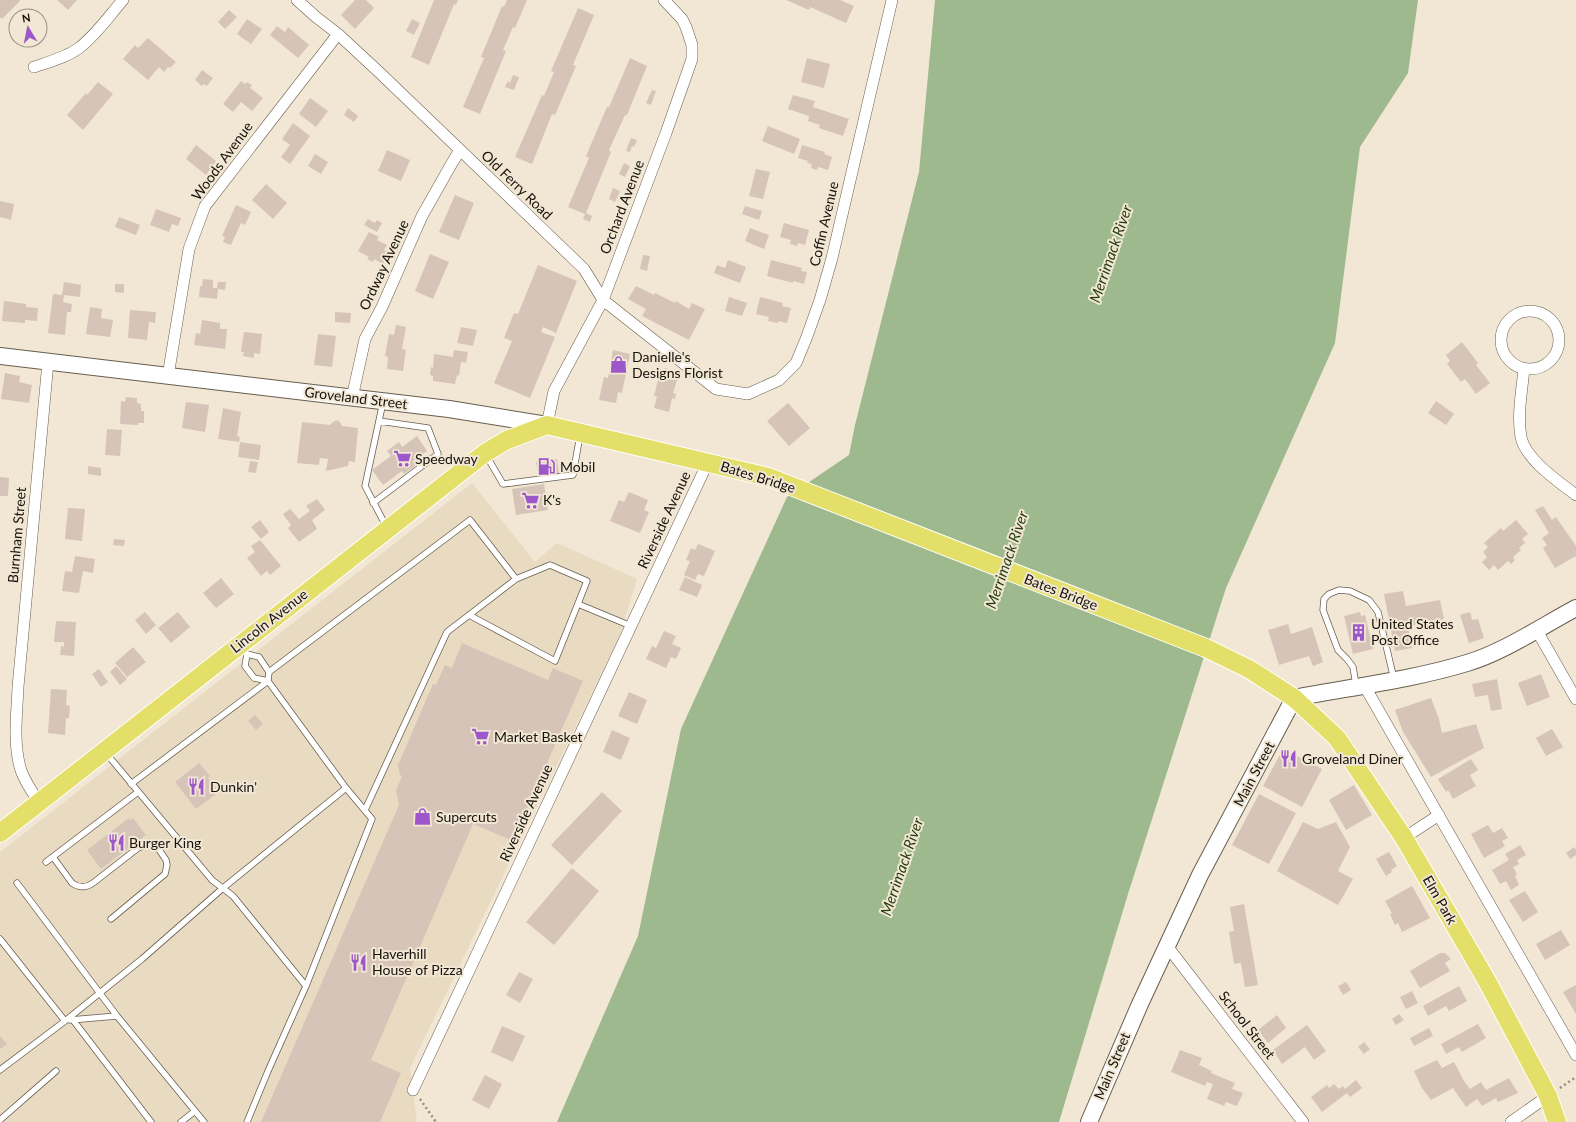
<svg xmlns="http://www.w3.org/2000/svg" width="1576" height="1122" font-family="Lato,sans-serif">
  <style>
    .built { fill: #e9dbc2 }
    .water { fill: #9eb98d }
    .building { fill: #d7c4b8 }
    .lines { fill: none; stroke-linecap: round; stroke-linejoin: round }
    .lane-casing { stroke: #675d4e; stroke-width: 7 }
    .street-casing { stroke: #675d4e; stroke-width: 12 }
    .secondary-casing { stroke: #675d4e; stroke-width: 18 }
    .primary-casing { stroke: #fff; stroke-width: 20 }
    .path { stroke: #948d7f; stroke-width: 2.5; stroke-dasharray: 2 3; stroke-linecap: butt }
    .lane { stroke: #fff; stroke-width: 5.5 }
    .street { stroke: #fff; stroke-width: 11 }
    .secondary { stroke: #fff; stroke-width: 16 }
    .primary { stroke: #e3df68; stroke-width: 18 }
    .labels { text-anchor: middle; stroke-width: 4; stroke-linejoin: round; paint-order: stroke }
    .street-label { font-size: 14px; fill: #15110b; stroke: #f1e7d4 }
    .poi-label { font-size: 14px; fill: #15110b; stroke: #f1e7d4; text-anchor: start }
    .water-label { font-size: 15px; font-style: italic; fill: #243d0e; stroke: #f1e7d4 }
  </style>
  <rect width="100%" height="100%" fill="#f1e7d4"/>
  <path class="built" d="M472 483 535 562 557 543 637 579 620 635 410 1068 417 1122H0V852Z"/>
  <path class="water" d="M935 0H1418L1408 73 1360 147 1335 343 1226 588 1128 894 1059 1122H557L638 936 681 729 787 497 849 455 855 425 919 172Z"/>
  <path class="building" d="M0 0H19L20 1 2 19 0 17Z
    M57 0H77L68 10Z
    M355 0H366L374 8 355 29 341 15Z
    M434 0H458L456 5 454 4 429 65 411 57Z
    M507 0H527L515 28 513 27 503 50 506 51 480 114 463 107 484 58 481 57 502 6 504 7Z
    M786 0H840L854 6 846 23 810 7 809 10Z
    M578 8 594 15 573 65 576 66 555 115 552 114 532 164 515 157 542 95 544 96 554 72 551 71Z
    M229 10 237 17 225 29 218 22Z
    M247 19 262 29 251 44 237 34Z
    M412 19 420 23 414 35 406 31Z
    M277 26 285 32 288 27 309 45 298 58 270 35Z
    M148 38 176 62 170 68 168 67 164 72 159 67 148 80 123 59 135 45 138 48Z
    M630 58 647 66 627 115H625L609 150 611 152 586 213 592 216 590 222 583 219 585 214 568 207 589 158 586 156 607 107H609Z
    M807 58 830 64 824 88 801 82Z
    M202 70 213 78 207 86 204 84 202 86 195 80Z
    M513 75 519 77 514 90 505 87 508 81 510 83Z
    M241 81 245 84 247 82 252 85 250 88 263 98 252 111 241 102 233 112 223 104Z
    M98 82 113 94 83 130 67 115 86 93 87 95Z
    M652 90 656 91 651 105 646 103Z
    M793 95 815 101 813 107 849 119 843 136 819 128 820 125 808 121 809 116 788 109Z
    M310 98 328 111 316 127 299 114Z
    M348 108 358 116 354 122 344 115Z
    M293 123 310 136 290 164 281 157 290 145 282 139Z
    M768 126 800 139 794 154 762 141Z
    M631 138 637 140 634 147 632 146 630 152 626 151Z
    M196 145 216 161 206 175 186 159Z
    M802 145 825 152 824 154 832 157 828 170 818 167 817 170 811 168 812 164 807 163 808 161 798 158Z
    M387 150 410 160 401 181 378 171Z
    M315 154 328 162 321 174 308 166Z
    M624 163 630 166 625 177 619 174Z
    M756 169 770 172 763 199 749 196Z
    M266 184 287 203 273 219 252 200Z
    M613 188 620 191 615 202 609 199Z
    M455 195 474 203 459 240 439 232Z
    M0 201 14 204 11 220 0 217Z
    M236 205 251 212 245 225 241 223 231 245 223 242 225 237 222 236Z
    M745 206 762 211 759 220 742 214Z
    M156 209 181 218 178 226 172 224 169 232 150 225Z
    M119 217 140 225 136 235 115 227Z
    M368 219 375 223 377 220 382 223 377 232 364 225Z
    M784 223 809 230 805 245 798 243 797 246 790 244 791 240 780 237Z
    M750 228 769 235 764 249 745 241Z
    M369 232 379 237 377 240 387 245 384 250 389 253 383 264 374 259 373 262 367 259 369 257 358 251Z
    M430 254 449 262 433 299 415 291Z
    M643 255 650 256 647 271 640 269Z
    M728 260 746 267 740 283 714 273 717 265 725 268Z
    M771 260 802 268 801 271 807 272 804 284 793 281V283L767 276Z
    M538 265 577 281 556 333 543 327 541 332 555 337 530 398 494 383 512 341 504 338 514 313 518 314Z
    M203 279 213 280V288H217L218 282H226L225 290 218 289 217 299 199 297 200 286H202Z
    M64 282 81 285 80 297 64 295 63 302 72 304 71 312H67L65 335 48 333 53 294 62 295Z
    M115 284H124V293L115 292Z
    M636 286 654 295 655 293 675 303 676 301 689 309 692 303 705 309 689 340 642 316 646 309 628 299Z
    M729 297 747 303 742 316 725 311Z
    M760 297 783 303 782 306 791 308 787 323 778 321V323L768 321 769 317 756 314Z
    M4 301 26 304V307L38 308 37 321 25 320V323L2 321Z
    M90 307 102 309 101 318 113 320 110 337 86 334Z
    M130 310 156 312 155 323 149 322 147 340 128 338Z
    M335 312 351 313 350 323 335 322Z
    M202 320 220 323V329H227L225 349 194 345 196 333 200 334Z
    M396 325 406 327 402 349 406 350 403 371 387 369 388 357 385 356 389 334 394 335Z
    M461 327 477 330 473 346 457 343Z
    M244 332 262 334 260 354 254 353V358L243 356 244 352H241Z
    M318 334 336 336 332 367 314 365Z
    M1462 342 1478 363 1476 365 1490 383 1476 394 1465 379 1461 382 1447 364 1450 361 1446 355Z
    M454 350 468 352 466 363 461 362 459 376 457 375 455 384 433 381V376L430 375 431 367 433 368 434 354 453 357Z
    M613 350 630 354 622 393 618 392 616 403 599 400 604 377 608 378Z
    M665 368 676 372 674 379 677 380 673 393 676 394 675 399 672 398 669 412 654 408 657 396H654L658 380 662 381Z
    M5 373 20 376 19 382 32 385 29 403 1 399Z
    M126 397 137 398V403L141 404V411H144V423H138V425L120 424 121 401 125 402Z
    M1436 401 1454 414 1446 425 1428 413Z
    M186 402 209 405 205 432 182 428Z
    M788 403 810 428 789 446 767 421Z
    M223 408 241 412 237 436 240 437 239 442 218 439Z
    M337 420 340 422 342 426 358 428 355 462 349 461 348 466 326 471 328 459 320 458 319 465 297 463 302 422 330 425 333 422Z
    M107 429 122 430 120 456 105 455Z
    M417 436 427 451 413 461 416 465 404 474 402 471 383 485 372 470 391 456 387 451 399 442 402 447Z
    M240 442 261 445 259 460 238 457Z
    M557 459 559 474 538 476 536 462Z
    M250 461 258 462 256 473 248 472Z
    M88 466 101 468V476L88 474Z
    M0 477 9 478 8 496H0Z
    M544 484 548 510 516 515 512 489Z
    M629 492 648 500 644 510 649 512 640 533 610 521 619 500 624 502Z
    M317 499 325 510 312 520 317 529 299 542 288 528 291 525 283 514 290 509 299 519 310 511 306 506Z
    M1543 506 1552 520 1556 517 1576 546V556L1555 568 1543 548 1547 545 1542 538 1549 533 1535 510Z
    M68 508 85 509 82 541 65 539Z
    M260 520 269 532 261 539 251 527Z
    M1516 520 1528 534 1522 539 1525 543 1519 548 1521 550 1513 557 1515 560 1511 564 1508 561 1498 570 1494 565 1489 570 1482 562 1487 557 1483 552 1488 547 1484 543 1501 528 1503 531Z
    M114 539 125 540 124 546 113 545Z
    M260 540 281 566 270 575 267 571 261 576 247 558 255 552 251 546Z
    M698 544 715 551 704 576 698 574 695 580 684 575 690 561 686 560 691 548 695 550Z
    M75 556 95 559 93 573 83 571 79 593 62 591 65 571 72 572Z
    M685 577 702 585 697 597 679 590Z
    M221 578 234 594 216 608 203 593Z
    M1403 591 1406 606 1440 600 1444 619 1408 626 1412 648 1395 651 1384 594Z
    M145 612 156 625 146 634 135 620Z
    M178 612 190 627 171 643 158 628Z
    M1360 612 1361 616 1365 615 1373 649 1353 654 1344 616Z
    M1470 612 1472 620 1478 619 1484 638 1469 643 1460 615Z
    M56 621 76 622 74 656 60 655 61 646 64 647V642H54Z
    M1288 624 1291 634 1312 627 1323 662 1313 666 1309 656 1279 665 1268 630Z
    M664 631 676 636 672 644 681 648 676 659 671 657 666 668 646 659 652 646 656 648Z
    M462 643 548 680 553 668 583 681 513 841 473 824 371 1060 401 1073 380 1122H261L399 805 396 790 402 776 400 775 398 765 433 684 436 685 445 665 452 668Z
    M133 647 146 662 127 677 115 663Z
    M116 666 127 679 120 685 110 672Z
    M99 669 108 682 101 687 92 674Z
    M1541 674 1550 697 1527 706 1518 683Z
    M1497 679 1502 709 1491 711 1488 695 1475 697 1472 684Z
    M51 689 67 690 66 705 70 706 69 718H66L65 735 48 733Z
    M629 692 647 700 637 724 618 716Z
    M1431 698 1439 719 1442 733 1476 724 1484 748 1431 777 1403 732 1395 710Z
    M255 715 263 724 256 730 248 721Z
    M1552 729 1563 747 1546 756 1536 738Z
    M612 730 630 738 621 760 603 752Z
    M1283 749 1322 769 1302 807 1263 786Z
    M1471 759 1478 770 1470 775 1476 786 1453 799 1448 790 1446 792 1438 779Z
    M199 763 210 776 208 778 219 792 196 809 175 782Z
    M1354 785 1372 815 1346 830 1329 800Z
    M602 792 622 811 572 865 551 845Z
    M1259 794 1296 813 1269 864 1232 845Z
    M129 818 131 820 133 818 146 835 101 869 87 850Z
    M1303 822 1318 829 1336 822 1350 847 1338 871 1353 879 1338 905 1277 871Z
    M1488 825 1493 833 1502 828 1508 838 1502 841 1505 846 1484 858 1471 834Z
    M1520 845 1526 855 1517 860 1519 864 1513 867 1517 874 1515 876 1519 885 1511 890 1506 881 1500 884 1492 870 1509 860 1505 854Z
    M1574 847 1576 850V855L1570 859 1566 853Z
    M1389 852 1397 866 1391 870 1392 872 1386 876 1376 859Z
    M572 868 599 891 554 945 526 922Z
    M1412 886 1430 918 1402 932 1398 923 1395 925 1390 914 1392 913 1385 901Z
    M1525 891 1538 912 1523 922 1509 900Z
    M1244 904 1258 985 1245 987 1241 963 1234 964 1229 932 1234 931 1230 907Z
    M1561 930 1570 945 1545 960 1536 944Z
    M1440 953H1445L1451 959 1445 963 1450 971 1420 988 1410 971Z
    M519 972 533 979 520 1003 506 995Z
    M1346 982 1351 990 1343 995 1338 986Z
    M1576 985V1014L1563 992Z
    M1459 986 1467 1001 1449 1011 1446 1006 1428 1016 1423 1006Z
    M1412 991 1418 1003 1406 1009 1400 997Z
    M1399 1014 1404 1020 1396 1025 1392 1019Z
    M1277 1015 1286 1028 1268 1043 1258 1030Z
    M1478 1024 1486 1038 1462 1052 1459 1047 1446 1054 1441 1044Z
    M1307 1025 1326 1051 1314 1060 1305 1047 1282 1064 1273 1050Z
    M502 1026 525 1036 513 1062 491 1052Z
    M1429 1028 1433 1036 1414 1046 1410 1038Z
    M0 1036 7 1044 0 1049Z
    M1364 1042 1370 1049 1364 1054 1358 1047Z
    M1180 1050 1202 1058 1199 1065 1212 1071 1211 1073 1235 1083 1232 1089 1243 1093 1237 1106 1226 1102 1224 1106 1207 1099 1213 1084 1207 1082 1205 1086 1171 1072Z
    M1437 1060 1442 1068 1454 1062 1464 1081 1470 1089 1481 1082 1486 1090 1509 1078 1518 1093 1498 1102 1496 1098 1482 1106 1477 1099 1466 1107 1453 1088 1431 1100 1422 1088 1414 1071Z
    M485 1075 502 1084 489 1109 472 1100Z
    M1356 1080 1362 1088 1350 1097 1347 1093 1322 1112 1311 1097 1327 1085 1329 1088 1334 1084 1339 1089 1343 1086 1345 1089Z"/>
  <g class="lines">
    <defs>
      <path id="lane" d="M383 402 365 486 387 528
        M486 455 503 484 573 475 580 435
        M373 503 438 454 428 428 379 421
        M578 604 631 626
        M469 615 555 661 587 581 550 565 516 579
        M241 646 247 654 259 657 269 672 268 681 346 788 372 819 306 986 268 1071 247 1122
        M247 654 245 666 254 678 268 681
        M269 672 470 520 516 579 447 632 365 810
        M1356 685 1353 667 1347 659 1338 650 1323 610 1324 599 1329 594 1339 590 1350 591 1369 600 1378 612 1394 679
        M106 753 212 880 233 896 306 986
        M131 784 268 681
        M53 857 72 883C79 888 86 888 93 883L138 848 146 845 158 848 166 860 167 865 165 874 111 919
        M46 862 138 792
        M17 883 117 1016 204 1122
        M0 939 65 1021
        M70 1020 117 1016
        M73 1020 151 1122
        M0 1070 65 1021 142 959 223 888 346 788
        M0 1120 56 1071
        M181 1122 195 1111"/>
      <path id="street" d="M297 0 316 17 338 34 380 73 584 269 603 300 716 389 748 394 779 380 796 363 806 339 820 300 832 258 892 0
        M34 67C49 62 67 57 79 48 96 35 109 16 123 0
        M1501 340a29 29 0 1 1 58 0a29 29 0 1 1-58 0Z
        M1524 369C1522 390 1517 415 1521 437 1525 459 1559 482 1576 495
        M168 376 189 249 205 206 338 34
        M352 398 365 339 382 307 422 216 452 163 460 150
        M547 425 554 391 603 300 666 133 692 59V45L686 27 682 19 664 0
        M1536 629 1576 699
        M1364 685 1576 1055
        M39 802C32 792 23 779 20 767 13 741 17 713 18 687L48 362
        M1404 838 1439 815
        M1167 946 1303 1122
        M413 1090 708 462
        M1511 1122 1548 1096"/>
      <path id="secondary" d="M0 356 449 409 547 425
        M1089 1122 1140 1004 1200 875 1294 698C1351 687 1411 680 1467 663 1504 652 1542 626 1576 608"/>
      <path id="primary" d="M0 833 485 453 507 440 547 425 768 477 1206 648 1249 669 1294 698 1337 738 1404 838 1487 981 1548 1096 1557 1122"/>
    </defs>
    <use href="#lane" class="lane-casing"/>
    <use href="#street" class="street-casing"/>
    <use href="#secondary" class="secondary-casing"/>
    <use href="#primary" class="primary-casing"/>
    <path class="path" d="M1560 1088 1576 1077
      M420 1099 436 1122"/>
    <use href="#lane" class="lane"/>
    <use href="#street" class="street"/>
    <use href="#secondary" class="secondary"/>
    <use href="#primary" class="primary"/>
  </g>
  <defs>
    <symbol id="shop-bare" viewBox="-9 -9 18 18"><path d="M-5-2.5h2.3a2.7 3.5 0 0 1 5.4 0H5L5.5 6h-11ZM-1.5-2.5h3a1.5 2.3 0 0 0-3 0Z" fill="#9e57ca" stroke="#f1e7d4" stroke-width="2.5" paint-order="stroke"/></symbol>
    <symbol id="supermarket-bare" viewBox="-9 -9 18 18"><path d="M-6-5.5h2.5l.6 2H6L4.5 2H-2.5L-4.4-4H-6ZM-1.5 3.2a1.3 1.3 0 1 0 .1 0ZM3 3.2a1.3 1.3 0 1 0 .1 0Z" fill="#9e57ca" stroke="#f1e7d4" stroke-width="2.5" paint-order="stroke"/></symbol>
    <symbol id="fuel-bare" viewBox="-9 -9 18 18"><path d="M-5.5-6h7V0h2V4h1.3V-2.5L3-4.5l.8-.8L6-3V5H2.5V1h-1V6h-7ZM-4.2-4.7v3.2H.2V-4.7Z" fill="#9e57ca" stroke="#f1e7d4" stroke-width="2.5" paint-order="stroke"/></symbol>
    <symbol id="building-bare" viewBox="-9 -9 18 18"><path d="M-4-6H4V6H1V3H-1V6H-4ZM-2.5-4.3h1.7v1.8h-1.7ZM.8-4.3h1.7v1.8H.8ZM-2.5-1h1.7V.8h-1.7ZM.8-1h1.7V.8H.8Z" fill="#9e57ca" stroke="#f1e7d4" stroke-width="2.5" paint-order="stroke"/></symbol>
    <symbol id="restaurant-bare" viewBox="-9 -9 18 18"><path d="M-5-6h1v4h1v-4h1v4h1v-4h1v5L-1.5 .5V6h-2V.5L-5-1ZM5-6V6H3V1.5H1.5Q1.5-4 5-6Z" fill="#9e57ca" stroke="#f1e7d4" stroke-width="2.5" paint-order="stroke"/></symbol>
  </defs>
  <g fill-rule="evenodd">
    <use href="#shop-bare" x="606" y="352" width="25" height="25"/>
    <use href="#supermarket-bare" x="390" y="446" width="25" height="25"/>
    <use href="#fuel-bare" x="534" y="454" width="25" height="25"/>
    <use href="#supermarket-bare" x="518" y="488" width="25" height="25"/>
    <use href="#building-bare" x="1346" y="620" width="25" height="25"/>
    <use href="#supermarket-bare" x="468" y="724" width="25" height="25"/>
    <use href="#restaurant-bare" x="1276" y="746" width="25" height="25"/>
    <use href="#restaurant-bare" x="184" y="774" width="25" height="25"/>
    <use href="#shop-bare" x="410" y="804" width="25" height="25"/>
    <use href="#restaurant-bare" x="104" y="830" width="25" height="25"/>
    <use href="#restaurant-bare" x="346" y="950" width="25" height="25"/>
  </g>
  <g class="labels">
    <g class="street-label">
      <text transform="translate(222 161) rotate(-54)" y="5">Woods Avenue</text>
      <text transform="translate(517 185) rotate(44)" y="5">Old Ferry Road</text>
      <text transform="translate(622 207) rotate(-69)" y="5">Orchard Avenue</text>
      <text transform="translate(824 224) rotate(-77)" y="5">Coffin Avenue</text>
      <text transform="translate(384 265) rotate(-65)" y="5">Ordway Avenue</text>
      <text transform="translate(356 398) rotate(7)" y="5">Groveland Street</text>
      <text transform="translate(758 477) rotate(17)" y="5">Bates Bridge</text>
      <text transform="translate(664 520) rotate(-65)" y="5">Riverside Avenue</text>
      <text transform="translate(17 535) rotate(-85)" y="5">Burnham Street</text>
      <text transform="translate(1061 592) rotate(21)" y="5">Bates Bridge</text>
      <text transform="translate(269 621) rotate(-38)" y="5">Lincoln Avenue</text>
      <text transform="translate(1254 774) rotate(-62)" y="5">Main Street</text>
      <text transform="translate(526 813) rotate(-65)" y="5">Riverside Avenue</text>
      <text transform="translate(1440 900) rotate(60)" y="5">Elm Park</text>
      <text transform="translate(1247 1025) rotate(52)" y="5">School Street</text>
      <text transform="translate(1112 1066) rotate(-67)" y="5">Main Street</text>
    </g>
    <g class="poi-label">
      <text x="632" y="362">Danielle's<tspan x="632" dy="16">Designs Florist</tspan></text>
      <text x="415" y="464">Speedway</text>
      <text x="560" y="472">Mobil</text>
      <text x="543" y="505">K's</text>
      <text x="1371" y="629">United States<tspan x="1371" dy="16">Post Office</tspan></text>
      <text x="494" y="742">Market Basket</text>
      <text x="1302" y="764">Groveland Diner</text>
      <text x="210" y="792">Dunkin'</text>
      <text x="436" y="822">Supercuts</text>
      <text x="129" y="848">Burger King</text>
      <text x="372" y="959">Haverhill<tspan x="372" dy="16">House of Pizza</tspan></text>
    </g>
    <g class="water-label">
      <text transform="translate(1111 254) rotate(-71)" y="5">Merrimack River</text>
      <text transform="translate(1007 560) rotate(-71)" y="5">Merrimack River</text>
      <text transform="translate(902 867) rotate(-71)" y="5">Merrimack River</text>
    </g>
  </g>
  <g transform="translate(28 28) rotate(350)"><circle r="19" fill="#f1e7d4" stroke="#999184"/>
  <path d="M0-3L7 15L0 10L-7 15Z" fill="#9e57ca"/>
  <text y="-6" font-size="11" font-weight="bold" text-anchor="middle" fill="#15110b">N</text>
  </g>
</svg>
